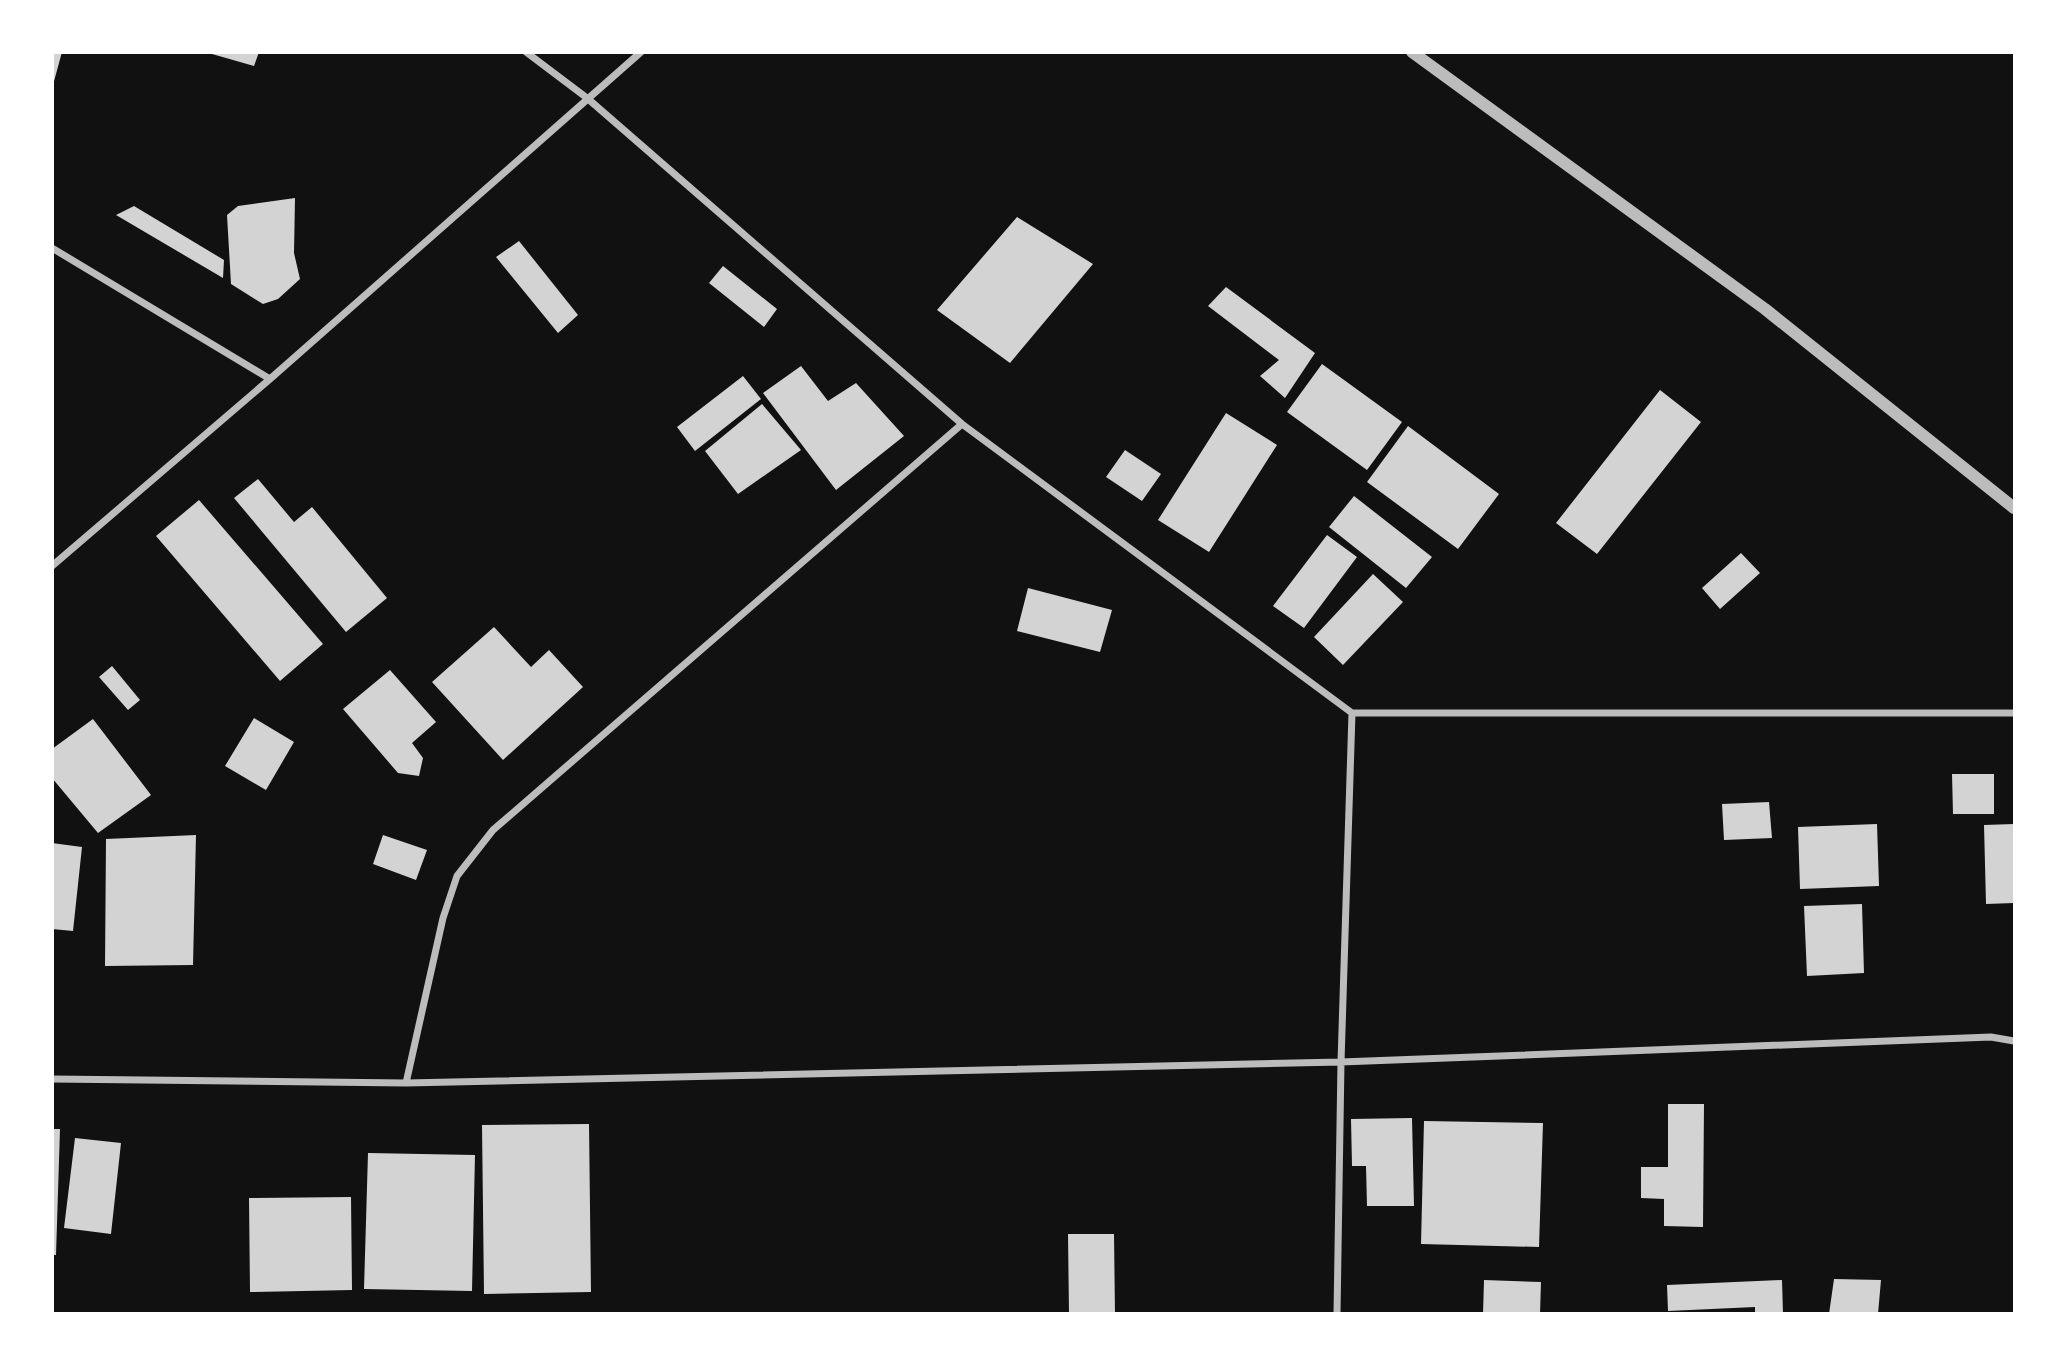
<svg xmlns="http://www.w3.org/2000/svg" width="2067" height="1366" font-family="'Asap Condensed',sans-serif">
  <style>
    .building { fill: #d3d3d3 }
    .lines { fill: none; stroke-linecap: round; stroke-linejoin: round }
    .minor { stroke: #bcbcbc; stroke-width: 7 }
    .tertiary { stroke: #bcbcbc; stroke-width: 12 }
  </style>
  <rect width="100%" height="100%" fill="#111"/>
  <path class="building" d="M52 52H62L53 85H52Z
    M205 52H259L254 66Z
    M295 198 294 253 300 279 278 299 263 304 231 284 227 215 238 206Z
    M134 206 224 260 223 278 116 215Z
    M1017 217 1093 264 1010 363 937 310Z
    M519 241 578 315 558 333 496 257Z
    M723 266 777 309 764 327 709 283Z
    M1226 287 1315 353 1285 398 1260 376 1279 360 1208 306Z
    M1322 364 1402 422 1367 470 1287 412Z
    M801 366 828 401 856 383 904 436 836 490 763 393Z
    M743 376 761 399 695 451 677 427Z
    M1660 390 1701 422 1597 554 1556 523Z
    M762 404 801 450 738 494 705 451Z
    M1226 413 1277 445 1209 552 1158 520Z
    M1408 426 1499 494 1458 549 1367 482Z
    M1125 450 1161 474 1142 501 1106 477Z
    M258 479 294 522 312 507 387 598 346 632 234 498Z
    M1354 496 1432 557 1406 588 1329 527Z
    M199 500 323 644 280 681 156 536Z
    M1327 535 1357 557 1304 628 1273 606Z
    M1741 553 1760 573 1720 609 1702 588Z
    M1373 574 1403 602 1343 665 1314 637Z
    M1028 588 1112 610 1100 652 1017 631Z
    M494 627 531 667 549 650 583 687 503 760 432 682Z
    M112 666 140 700 128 710 99 677Z
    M390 670 436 722 412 743 423 758 419 776 398 773 343 709Z
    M254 718 294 742 266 790 225 766Z
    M93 719 151 795 98 833 52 778V749Z
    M1952 774H1994V814H1953Z
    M1769 802 1772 838 1724 840 1722 804Z
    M1877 824 1879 886 1800 889 1798 827Z
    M2014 824V903L1986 904 1984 825Z
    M196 835 193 965 105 966 106 839Z
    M383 835 427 850 416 880 373 864Z
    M52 843 82 847 73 931 52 929Z
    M1862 904 1864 973 1807 976 1804 906Z
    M1668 1104H1704L1703 1227 1664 1226V1199L1641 1198V1167H1668Z
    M1412 1118 1414 1206H1367L1366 1166H1352L1351 1119Z
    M1424 1121 1543 1123 1539 1247 1421 1244Z
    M589 1124 591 1292 484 1294 482 1125Z
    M52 1129H60L56 1255H52Z
    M75 1138 121 1143 111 1234 64 1228Z
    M368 1153 475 1155 472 1291 364 1289Z
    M351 1197 352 1290 250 1292 249 1198Z
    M1068 1234H1114L1115 1314H1069Z
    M1834 1279 1881 1280 1878 1314H1829Z
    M1484 1280 1541 1282 1540 1314H1483Z
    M1782 1280 1783 1314H1755V1307L1668 1311 1667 1285Z"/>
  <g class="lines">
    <path class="minor" d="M526 52 587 98 962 424 1352 713H2014
      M52 248 270 379
      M52 566 270 379 641 52
      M1352 713 1341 1062 1991 1037 2014 1041
      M52 1079 406 1083 1341 1062 1337 1314
      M406 1083 443 918 457 876 493 830 962 424"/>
    <path class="tertiary" d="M1412 52 1765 309 2014 508"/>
  </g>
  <rect width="2067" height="1366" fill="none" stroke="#ffffff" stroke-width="108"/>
</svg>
